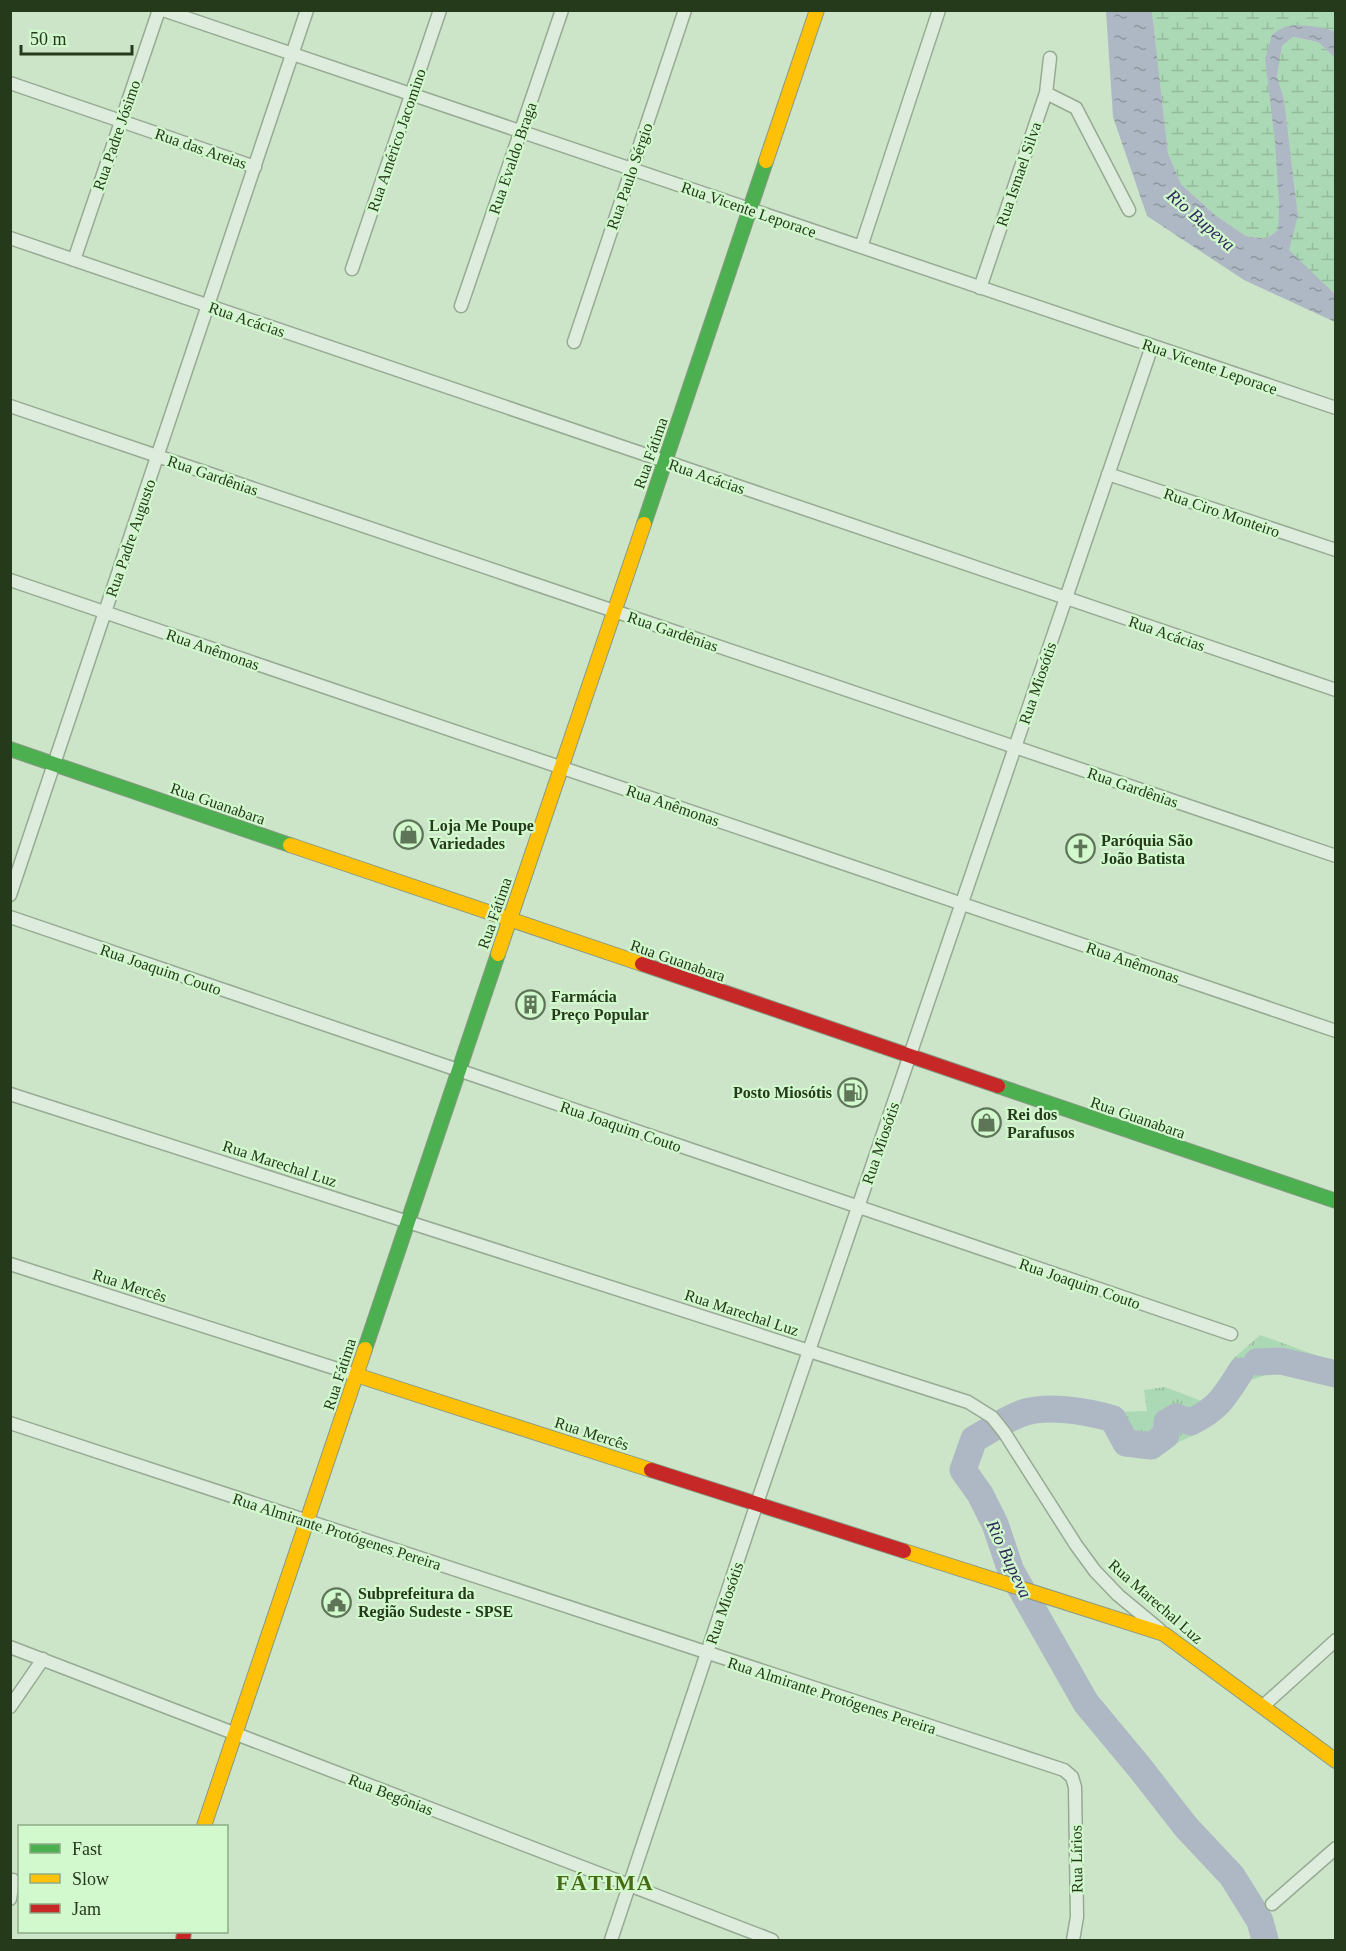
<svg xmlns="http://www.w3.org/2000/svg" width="1346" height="1951" font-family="'Times New Roman',serif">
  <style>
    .grass { fill: url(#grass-tufts) }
    .wetland { fill: url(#wetland-marsh) }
    .water { fill: url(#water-ripples) }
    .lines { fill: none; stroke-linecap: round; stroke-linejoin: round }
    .river { stroke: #aeb8c4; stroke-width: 27 }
    .street-casing { stroke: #97aa93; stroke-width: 15 }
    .fast-casing { stroke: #879983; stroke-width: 16 }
    .slow-casing { stroke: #879983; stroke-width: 16 }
    .jam-casing { stroke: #879983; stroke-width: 16 }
    .street { stroke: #ddecdc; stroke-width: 12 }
    .fast { stroke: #4caf50; stroke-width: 14 }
    .slow { stroke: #ffc107; stroke-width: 14 }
    .jam { stroke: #c62828; stroke-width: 14 }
    .labels { text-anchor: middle; stroke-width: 4.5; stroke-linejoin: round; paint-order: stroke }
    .street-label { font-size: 16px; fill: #25391b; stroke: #d2f8ce }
    .poi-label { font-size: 16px; font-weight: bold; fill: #25391b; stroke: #d2f8ce; text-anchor: start }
    .water-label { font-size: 18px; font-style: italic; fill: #2f295a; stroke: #d2f8ce }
    .district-label { font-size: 22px; font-weight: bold; letter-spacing: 1.5px; fill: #496917; stroke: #d2f8ce }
  </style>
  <defs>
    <pattern id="grass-tufts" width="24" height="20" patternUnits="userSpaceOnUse" patternTransform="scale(1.5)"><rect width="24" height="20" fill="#acd9b5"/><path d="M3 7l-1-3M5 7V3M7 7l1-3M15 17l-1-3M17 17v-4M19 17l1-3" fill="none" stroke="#94bb9b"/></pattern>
    <pattern id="wetland-marsh" width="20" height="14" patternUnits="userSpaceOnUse" patternTransform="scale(1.5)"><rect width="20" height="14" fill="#acd9b5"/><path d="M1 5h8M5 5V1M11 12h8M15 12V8" fill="none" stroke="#94bb9b"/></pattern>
    <pattern id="water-ripples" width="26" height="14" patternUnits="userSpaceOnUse" patternTransform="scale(1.5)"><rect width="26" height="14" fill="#aeb8c4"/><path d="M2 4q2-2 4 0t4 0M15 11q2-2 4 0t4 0" fill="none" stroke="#8d979e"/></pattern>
  </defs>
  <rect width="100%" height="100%" fill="#cce5c9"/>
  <path class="grass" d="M1260 1335 1335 1362V1385L1278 1371 1248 1381 1231 1406 1195 1435 1148 1455 1127 1449 1103 1421 1076 1417H1050L1019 1422 1007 1406 1032 1401 1108 1404 1112 1412 1147 1411 1144 1390 1165 1387 1207 1403 1233 1359Z"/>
  <path class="wetland" d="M1152 11H1335V32L1330 29 1272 35 1279 203 1278 230 1266 239 1246 236 1215 215 1181 184 1168 153Z
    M1293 37 1318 42 1335 58V294L1288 250 1298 216 1284 99 1277 76 1281 46Z"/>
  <path class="water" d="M1106 11H1152L1168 153 1181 184 1215 215 1246 236 1266 239 1278 230 1279 203 1275 142 1265 59 1272 35C1276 32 1281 28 1285 27 1295 23 1326 27 1335 32V58L1318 42 1293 37 1282 46 1277 76 1284 99 1298 216 1289 250 1335 294V322L1244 280 1147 216 1113 117Z"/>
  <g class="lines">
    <path class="river" d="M1257 1362 1281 1361 1336 1374
      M1241 1371C1225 1396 1219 1408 1191 1422L1176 1417 1167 1422 1166 1435 1151 1446 1126 1443 1113 1419C1087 1411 1045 1404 1020 1414 1004 1420 989 1431 974 1439L963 1470 980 1494 995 1524 1011 1571 1086 1703 1140 1768 1186 1827 1232 1876 1260 1921 1265 1940"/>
    <defs>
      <path id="street" d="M163 10 1336 408
        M10 83 255 167
        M1046 93 1076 108 1129 210
        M10 238 1336 690
        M861 247 939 10
        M74 260 159 10
        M352 269 440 10
        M980 288 1046 93 1050 58
        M461 306 562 10
        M574 342 685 10
        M10 406 1336 856
        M1108 474 1336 550
        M10 580 1336 1031
        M10 895 307 10
        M10 917 1231 1334
        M10 1094 968 1402 992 1417 1004 1432 1076 1545 1095 1571 1118 1595 1159 1629
        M10 1264 356 1375
        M10 1423 1064 1770 1072 1777 1075 1787 1077 1917 1073 1940
        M10 1647 772 1940
        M10 1707 43 1659
        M1262 1707 1336 1640
        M10 1899 13 1880
        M1272 1904 1336 1848
        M611 1940 757 1503 1152 346"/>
      <path id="fast" d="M644 524 766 161
        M10 749 290 845
        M998 1086 1336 1201
        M365 1349 498 954"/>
      <path id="slow" d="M766 161 817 10
        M290 845 642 964
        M498 954 644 524
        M356 1375 651 1470
        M904 1551 1164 1634 1336 1761
        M204 1826 365 1349"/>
      <path id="jam" d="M642 964 998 1086
        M651 1470 904 1551
        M183 1940 184 1932"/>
    </defs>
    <use href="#street" class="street-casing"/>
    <use href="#fast" class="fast-casing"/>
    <use href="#slow" class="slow-casing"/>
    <use href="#jam" class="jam-casing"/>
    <use href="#street" class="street"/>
    <use href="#fast" class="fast"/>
    <use href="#slow" class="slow"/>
    <use href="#jam" class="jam"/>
  </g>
  <defs>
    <symbol id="shop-ring" viewBox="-11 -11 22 22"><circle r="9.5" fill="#d2f8ce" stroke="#5f7558" stroke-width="1.5"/><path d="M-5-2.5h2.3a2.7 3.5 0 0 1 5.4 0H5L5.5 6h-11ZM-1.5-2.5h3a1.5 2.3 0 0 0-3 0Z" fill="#5f7558"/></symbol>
    <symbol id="church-ring" viewBox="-11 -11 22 22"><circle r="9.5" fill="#d2f8ce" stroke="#5f7558" stroke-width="1.5"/><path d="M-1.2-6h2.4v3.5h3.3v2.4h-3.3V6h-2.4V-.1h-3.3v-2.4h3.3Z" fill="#5f7558"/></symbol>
    <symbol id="building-ring" viewBox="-11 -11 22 22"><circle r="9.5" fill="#d2f8ce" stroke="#5f7558" stroke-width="1.5"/><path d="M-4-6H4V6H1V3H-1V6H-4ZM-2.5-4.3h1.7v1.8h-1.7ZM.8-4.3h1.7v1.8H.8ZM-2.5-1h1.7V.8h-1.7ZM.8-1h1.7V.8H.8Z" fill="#5f7558"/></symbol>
    <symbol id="fuel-ring" viewBox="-11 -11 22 22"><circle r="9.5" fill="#d2f8ce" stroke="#5f7558" stroke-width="1.5"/><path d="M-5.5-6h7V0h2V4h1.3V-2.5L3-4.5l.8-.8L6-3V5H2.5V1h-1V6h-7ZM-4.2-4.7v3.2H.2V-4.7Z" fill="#5f7558"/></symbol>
    <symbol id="civic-ring" viewBox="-11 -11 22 22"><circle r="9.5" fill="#d2f8ce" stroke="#5f7558" stroke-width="1.5"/><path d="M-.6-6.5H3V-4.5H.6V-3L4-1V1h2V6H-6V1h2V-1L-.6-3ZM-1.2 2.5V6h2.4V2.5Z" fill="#5f7558"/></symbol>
  </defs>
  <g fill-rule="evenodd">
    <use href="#shop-ring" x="392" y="818" width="33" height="33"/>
    <use href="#church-ring" x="1064" y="832" width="33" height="33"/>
    <use href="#building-ring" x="514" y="988" width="33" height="33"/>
    <use href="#fuel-ring" x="836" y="1076" width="33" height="33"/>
    <use href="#shop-ring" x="970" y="1106" width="33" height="33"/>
    <use href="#civic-ring" x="320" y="1586" width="33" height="33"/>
  </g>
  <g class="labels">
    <g class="street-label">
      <text transform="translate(116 135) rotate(-71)" y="6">Rua Padre Jósimo</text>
      <text transform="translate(396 140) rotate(-71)" y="6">Rua Américo Jacomino</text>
      <text transform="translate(201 148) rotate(19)" y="6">Rua das Areias</text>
      <text transform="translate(512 158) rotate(-71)" y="6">Rua Evaldo Braga</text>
      <text transform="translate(1018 174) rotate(-71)" y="6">Rua Ismael Silva</text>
      <text transform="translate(629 176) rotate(-71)" y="6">Rua Paulo Sérgio</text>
      <text transform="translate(749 209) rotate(19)" y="6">Rua Vicente Leporace</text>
      <text transform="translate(247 319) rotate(19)" y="6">Rua Acácias</text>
      <text transform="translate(1210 366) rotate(19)" y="6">Rua Vicente Leporace</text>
      <text transform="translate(650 453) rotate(-71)" y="6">Rua Fátima</text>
      <text transform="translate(213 475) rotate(19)" y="6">Rua Gardênias</text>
      <text transform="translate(707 476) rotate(19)" y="6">Rua Acácias</text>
      <text transform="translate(1222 512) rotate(19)" y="6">Rua Ciro Monteiro</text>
      <text transform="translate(130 538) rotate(-71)" y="6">Rua Padre Augusto</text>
      <text transform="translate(673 631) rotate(19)" y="6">Rua Gardênias</text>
      <text transform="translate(1167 633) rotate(19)" y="6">Rua Acácias</text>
      <text transform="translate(213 649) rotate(19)" y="6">Rua Anêmonas</text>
      <text transform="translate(1037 683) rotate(-71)" y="6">Rua Miosótis</text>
      <text transform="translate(1133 787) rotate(19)" y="6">Rua Gardênias</text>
      <text transform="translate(218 803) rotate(19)" y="6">Rua Guanabara</text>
      <text transform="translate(673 805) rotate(19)" y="6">Rua Anêmonas</text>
      <text transform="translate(494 913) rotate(-71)" y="6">Rua Fátima</text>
      <text transform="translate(678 960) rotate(19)" y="6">Rua Guanabara</text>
      <text transform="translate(1133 962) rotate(19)" y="6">Rua Anêmonas</text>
      <text transform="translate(161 969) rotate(19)" y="6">Rua Joaquim Couto</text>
      <text transform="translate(1138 1117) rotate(19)" y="6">Rua Guanabara</text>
      <text transform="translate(621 1126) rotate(19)" y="6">Rua Joaquim Couto</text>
      <text transform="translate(880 1143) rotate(-71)" y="6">Rua Miosótis</text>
      <text transform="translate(280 1163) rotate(18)" y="6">Rua Marechal Luz</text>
      <text transform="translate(1080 1283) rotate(19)" y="6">Rua Joaquim Couto</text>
      <text transform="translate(130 1285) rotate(18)" y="6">Rua Mercês</text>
      <text transform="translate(742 1312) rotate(18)" y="6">Rua Marechal Luz</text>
      <text transform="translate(339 1374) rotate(-72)" y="6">Rua Fátima</text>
      <text transform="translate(592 1433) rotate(18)" y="6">Rua Mercês</text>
      <text transform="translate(337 1531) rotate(18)" y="6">Rua Almirante Protógenes Pereira</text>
      <text transform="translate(1156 1601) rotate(41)" y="6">Rua Marechal Luz</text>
      <text transform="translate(724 1603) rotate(-71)" y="6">Rua Miosótis</text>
      <text transform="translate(832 1695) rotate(18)" y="6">Rua Almirante Protógenes Pereira</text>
      <text transform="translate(391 1794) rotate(21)" y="6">Rua Begônias</text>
      <text transform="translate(1076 1859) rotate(-91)" y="6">Rua Lírios</text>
    </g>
    <g class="poi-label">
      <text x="429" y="831">Loja Me Poupe<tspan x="429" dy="18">Variedades</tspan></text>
      <text x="1101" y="846">Paróquia São<tspan x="1101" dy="18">João Batista</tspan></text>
      <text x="551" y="1002">Farmácia<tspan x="551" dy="18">Preço Popular</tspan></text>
      <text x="832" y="1098" text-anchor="end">Posto Miosótis</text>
      <text x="1007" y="1120">Rei dos<tspan x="1007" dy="18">Parafusos</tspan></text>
      <text x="358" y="1599">Subprefeitura da<tspan x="358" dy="18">Região Sudeste - SPSE</tspan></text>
    </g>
    <g class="water-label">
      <text transform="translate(1201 220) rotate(41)" y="6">Rio Bupeva</text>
      <text transform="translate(1009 1559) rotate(65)" y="6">Rio Bupeva</text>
    </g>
    <g class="district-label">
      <text x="605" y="1890">FÁTIMA</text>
    </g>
  </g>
  <rect width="1346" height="1951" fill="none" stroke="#25391b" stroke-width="24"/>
  <rect x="18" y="1825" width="210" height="108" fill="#d2f8ce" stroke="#8dac86" stroke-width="1.5"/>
  <rect x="30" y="1844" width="30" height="9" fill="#4caf50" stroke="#8dac86" stroke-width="1.5"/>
  <text x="72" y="1855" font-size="18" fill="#25391b">Fast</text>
  <rect x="30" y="1874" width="30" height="9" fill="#ffc107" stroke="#8dac86" stroke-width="1.5"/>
  <text x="72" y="1885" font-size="18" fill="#25391b">Slow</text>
  <rect x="30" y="1904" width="30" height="9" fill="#c62828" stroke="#8dac86" stroke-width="1.5"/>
  <text x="72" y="1915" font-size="18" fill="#25391b">Jam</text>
  <path d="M21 45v9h111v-9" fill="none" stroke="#25391b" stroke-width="3"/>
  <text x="30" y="45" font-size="18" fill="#25391b" stroke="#d2f8ce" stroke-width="4.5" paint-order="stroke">50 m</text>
</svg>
